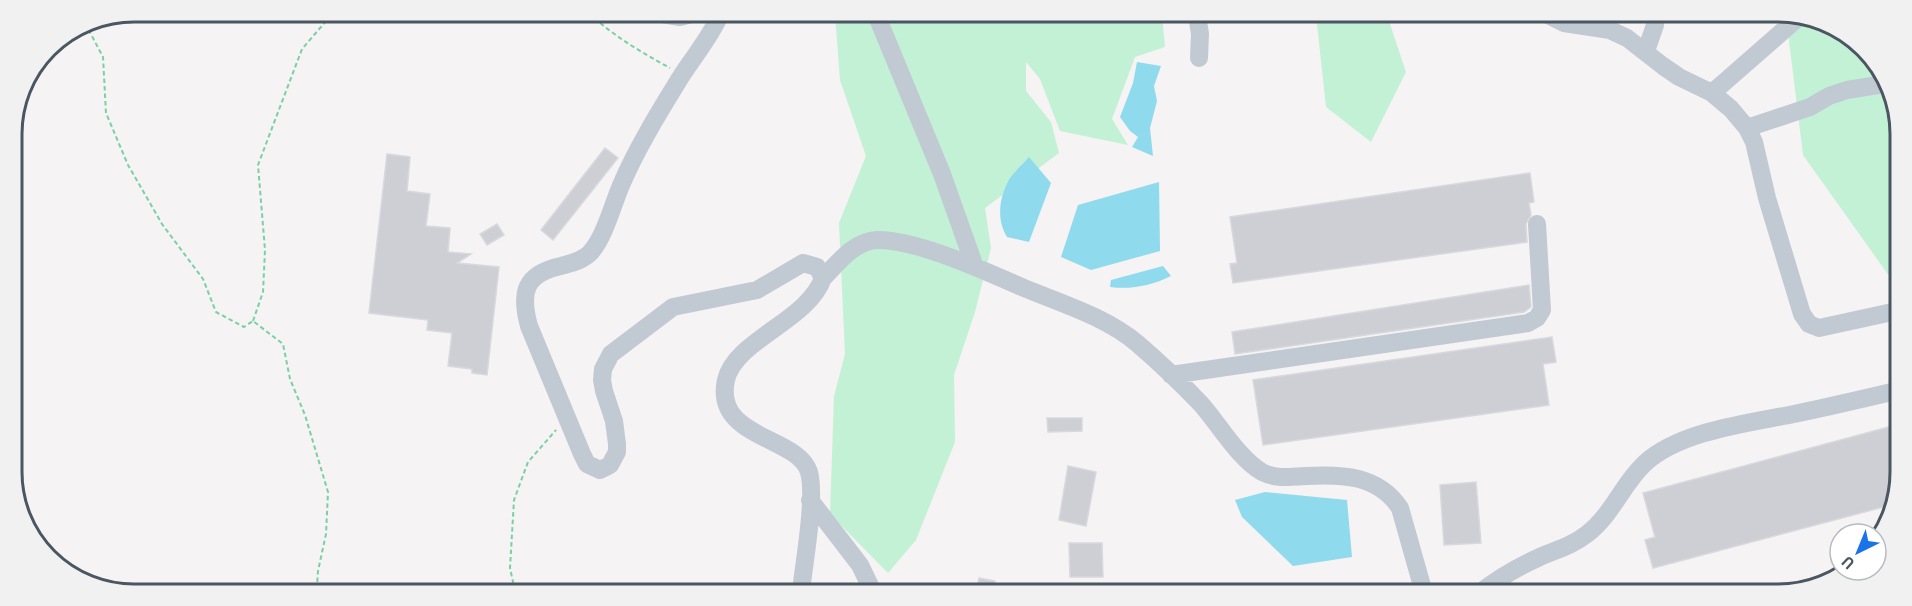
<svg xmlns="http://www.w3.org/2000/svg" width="1912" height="606" font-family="Barlow,sans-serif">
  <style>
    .green { fill: #c3f1d5 }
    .water { fill: #90daee }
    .building { fill: #cdcfd5; stroke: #d7d9de; stroke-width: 1.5 }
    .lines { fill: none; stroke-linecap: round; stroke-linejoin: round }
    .path { stroke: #7ad0a6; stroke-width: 2; stroke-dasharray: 4.5 3; stroke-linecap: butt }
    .minor { stroke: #c1cad2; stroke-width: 18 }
    .rim { fill: none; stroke: #4a5661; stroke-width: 3 }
  </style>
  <rect width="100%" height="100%" fill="#f5f3f3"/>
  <path class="green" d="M835 14H954L966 22 970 14 1162 15 1165 47 1135 57 1112 119 1128 145 1060 131 1040 79 1026 62V91L1051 122 1059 153 985 208 991 248 975 312 954 375 955 442 916 540 888 573 830 514 834 396 845 354 839 223 866 156 840 80Z
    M1316 15H1387L1406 72 1371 142 1326 107Z
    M1786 16H1809L1869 54 1898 111 1897 287 1803 155Z"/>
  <path class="water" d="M1137 62 1161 66 1154 86 1157 101 1150 128 1153 156 1132 147 1138 137 1130 131 1120 117 1133 83Z
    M1029 157 1051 183 1029 242 1007 237C996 219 999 197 1010 178 1015 171 1023 164 1029 157Z
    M1159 182 1160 251 1091 270 1061 257 1078 205Z
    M1163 266 1171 276C1153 285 1131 290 1110 287L1111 280Z
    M1265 492 1347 500 1352 557 1293 566 1242 517 1235 500Z"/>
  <path class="building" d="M605 148 618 158 553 240 541 230Z
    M387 154 410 157 407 191 430 194 426 226 450 228 448 252 471 254 457 263 499 267 487 375 472 373V369L448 366 452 333 427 330 428 320 369 313Z
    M1530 173 1534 202 1529 203 1531 215 1526 224 1527 242 1233 283 1230 264 1237 263 1230 217Z
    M497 224 504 235 487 245 480 234Z
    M1529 285 1531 307 1524 312 1235 354 1232 332Z
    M1552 337 1556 362 1543 364 1549 405 1263 445 1253 380Z
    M1047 418H1082V431L1048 432Z
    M1896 425 1895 504 1653 568 1645 540 1655 537 1643 493Z
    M1068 466 1096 472 1086 526 1059 520Z
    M1476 482 1481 543 1444 545 1440 485Z
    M1069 543H1102L1103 577H1070Z
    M979 578 995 581 993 592H976Z"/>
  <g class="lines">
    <path class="path" d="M589 13C613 36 641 52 670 68
      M85 23 103 57 106 113 128 165 162 224 203 279 216 312 244 327 253 321 283 344 290 379 305 415 328 492 326 534 318 571 317 586 319 590
      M253 321 263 292 265 250 258 165 302 49 333 13
      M515 591 510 568 514 500 528 462 556 430"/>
    <path class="minor" d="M656 13 680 17 695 13
      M721 13C711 36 695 55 682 75 661 109 638 146 622 183 613 203 605 237 590 253 582 261 571 263 561 266 524 274 520 293 529 326L582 454 587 464 600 470 610 465 617 452V444L614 421 604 391 602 380 603 369 611 354 673 307 757 290 803 263 817 267 823 278C808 321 735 340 726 380 713 439 798 436 809 472 816 498 804 563 801 591
      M876 14 942 174 975 267
      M1197 15 1200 34 1199 58
      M1550 16 1564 23 1610 30 1627 38 1663 66 1679 77 1712 93 1731 109 1747 128 1754 142 1767 198 1802 314 1809 324 1819 328 1897 311
      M1646 51 1655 25V16
      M1712 93 1800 16
      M1747 128 1810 107 1829 96 1847 90 1884 84
      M823 278C838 263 854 241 877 240 916 239 987 272 1024 288 1063 304 1106 317 1138 344 1160 363 1181 383 1201 404 1218 423 1239 459 1262 472 1275 479 1291 477 1306 476 1342 474 1378 475 1400 508L1424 593
      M1171 375 1528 323 1537 318 1542 310 1537 224
      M810 500 860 565 873 592
      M1480 593C1498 578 1520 566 1542 556 1559 549 1573 545 1587 534 1612 515 1622 485 1644 464 1679 431 1749 423 1794 414 1828 407 1862 399 1896 391"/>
  </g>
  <path d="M0 0H1912V606H0ZM134 22H1778A112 112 0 0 1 1890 134V472A112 112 0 0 1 1778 584H134A112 112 0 0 1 22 472V134A112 112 0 0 1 134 22Z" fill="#f1f1f2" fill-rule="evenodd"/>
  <path class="rim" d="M134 22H1778A112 112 0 0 1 1890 134V472A112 112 0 0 1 1778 584H134A112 112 0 0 1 22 472V134A112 112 0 0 1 134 22Z"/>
  <g transform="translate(1858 552) rotate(223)"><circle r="28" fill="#ffffff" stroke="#b7bbc0" stroke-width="1.5"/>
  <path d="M0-4.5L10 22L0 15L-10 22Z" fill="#1a73e8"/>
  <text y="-9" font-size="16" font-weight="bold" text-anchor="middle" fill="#4a5661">U</text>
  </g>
</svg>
